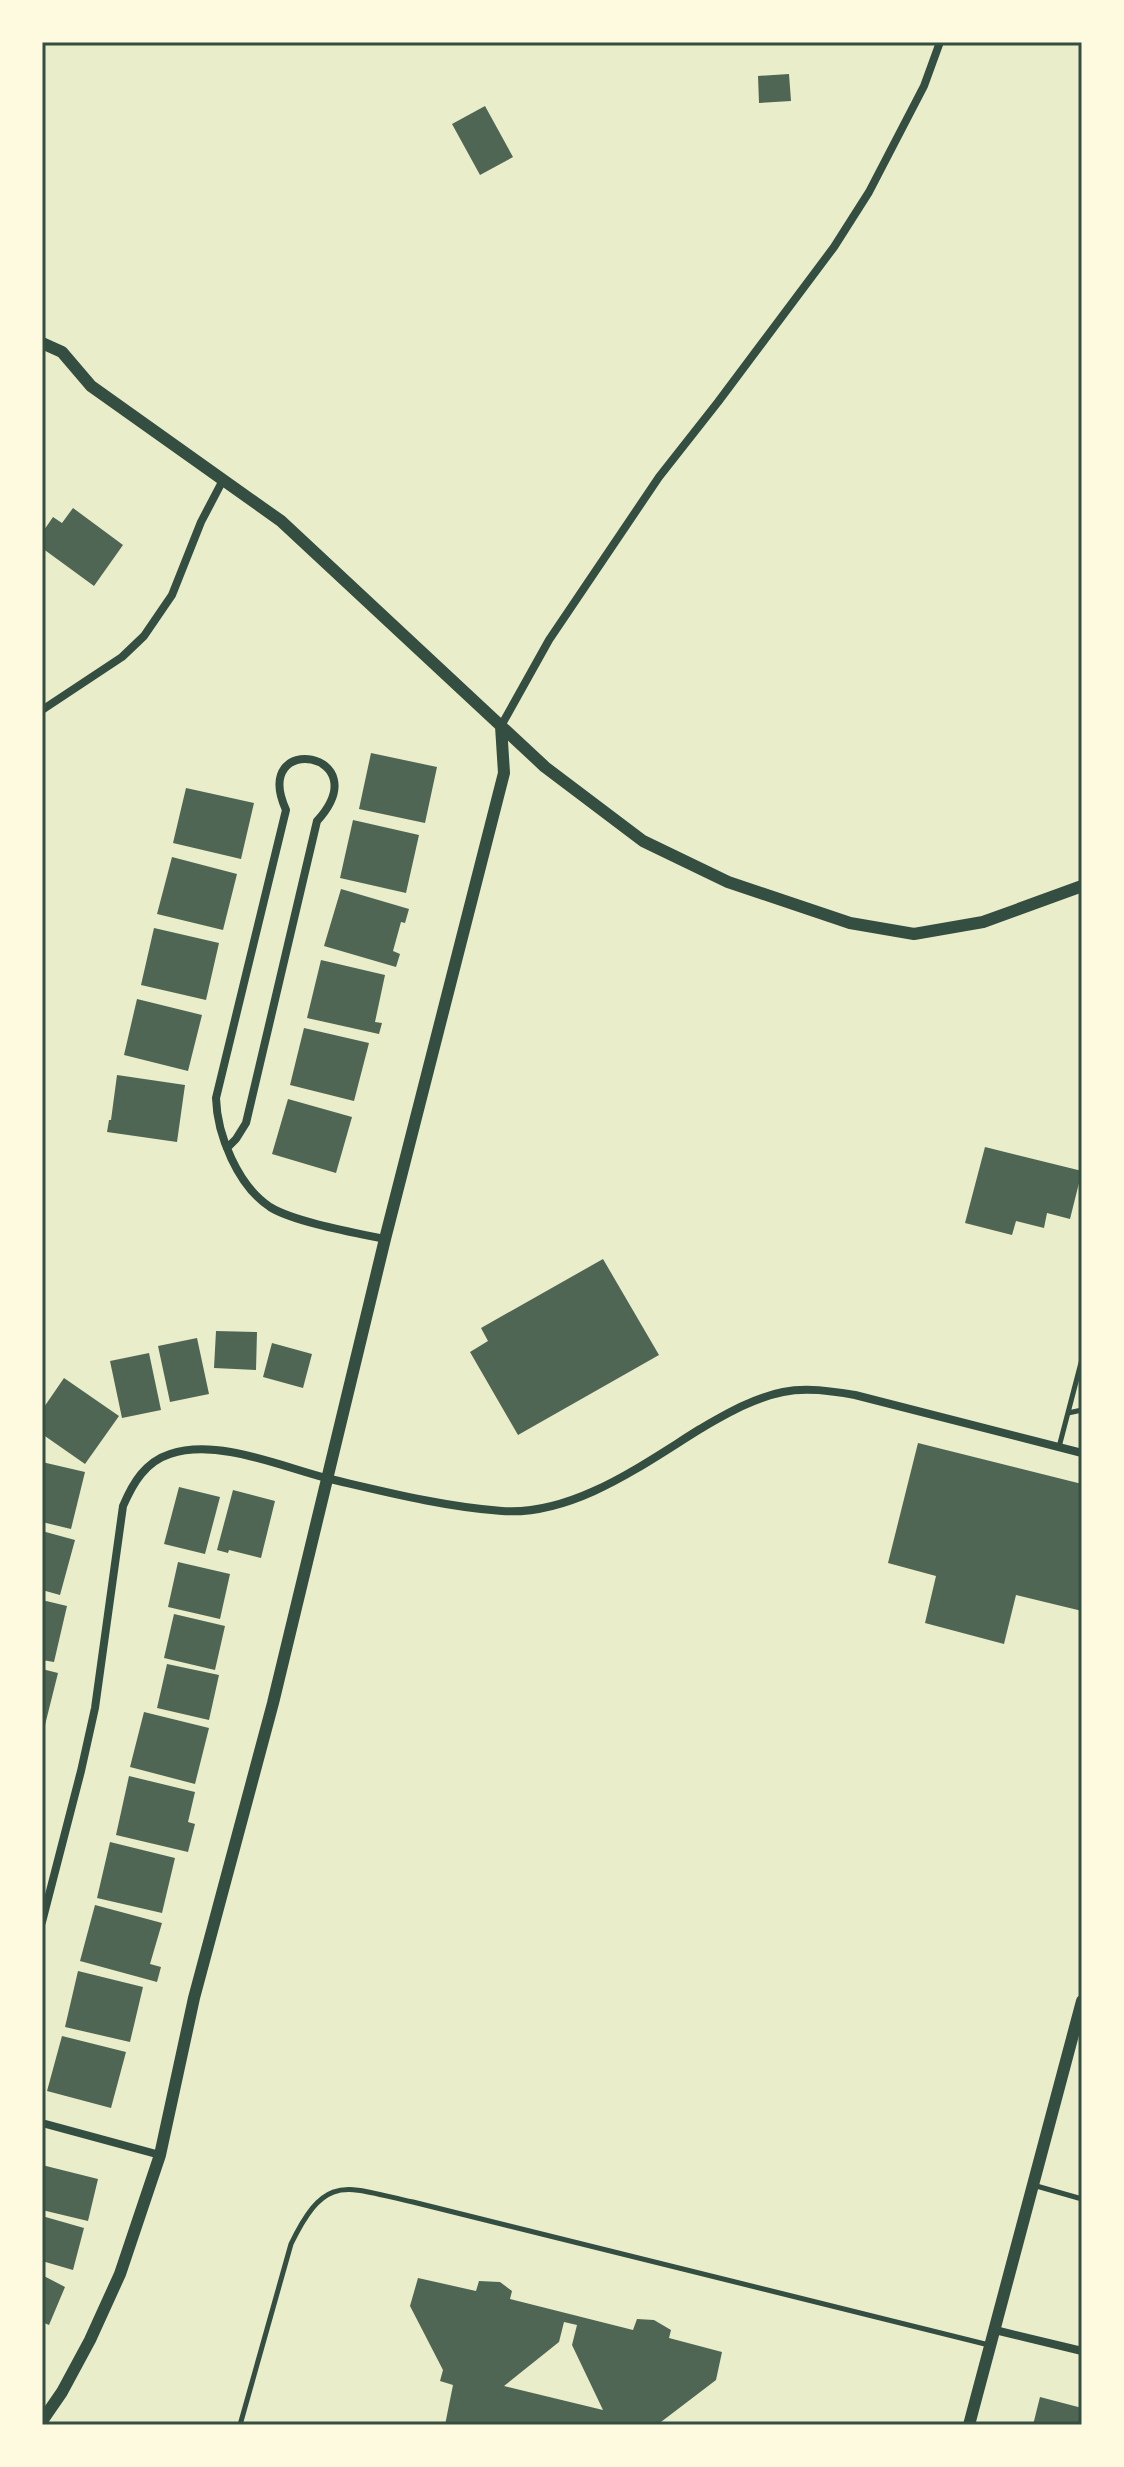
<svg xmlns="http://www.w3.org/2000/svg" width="1124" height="2467" font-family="'Archivo Narrow',sans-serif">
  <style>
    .building { fill: #4f6655; fill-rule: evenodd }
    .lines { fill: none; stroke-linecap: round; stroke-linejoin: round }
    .service { stroke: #344e41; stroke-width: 5 }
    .minor { stroke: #344e41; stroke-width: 8 }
    .tertiary { stroke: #344e41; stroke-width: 12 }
    .neatline { fill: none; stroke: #344e41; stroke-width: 3 }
  </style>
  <rect width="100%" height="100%" fill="#e9edc9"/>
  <path class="building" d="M789 74 791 101 759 103 758 76Z
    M485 106 513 157 480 175 452 124Z
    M73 508 123 545 94 586 42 548V533L53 517 62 523Z
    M371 753 437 767 425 823 359 809Z
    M186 788 254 803 241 859 173 843Z
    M353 820 419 835 406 893 340 878Z
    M172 857 237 874 223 930 157 914Z
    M341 889 409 909 405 923 401 922 393 951 400 954 396 967 324 946Z
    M154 928 219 943 206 1000 141 985Z
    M321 960 385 975 375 1022 382 1023 379 1034 307 1018Z
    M137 999 202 1015 188 1071 124 1055Z
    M304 1028 369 1043 354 1101 290 1085Z
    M117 1075 185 1085 177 1142 107 1132 109 1120H111Z
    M288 1099 352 1117 336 1173 272 1154Z
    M985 1147 1082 1171 1070 1219 1047 1213 1044 1228 1016 1221 1012 1235 965 1223Z
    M603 1259 659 1355 518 1435 470 1352 488 1341 481 1328Z
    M216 1331 257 1332 256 1370 214 1368Z
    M197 1338 209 1394 170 1402 158 1346Z
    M272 1343 312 1354 303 1388 263 1377Z
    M149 1353 161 1410 122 1418 110 1361Z
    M64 1378 119 1416 85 1464 42 1434V1410Z
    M918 1443 1082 1484V1611L1016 1595 1004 1644 925 1623 936 1576 888 1563Z
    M42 1462 85 1472 71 1529 42 1522Z
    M179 1487 220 1497 205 1554 164 1544Z
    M233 1490 275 1501 261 1558 229 1550 228 1553 217 1550Z
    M42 1531 75 1540 60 1595 42 1590Z
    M178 1562 230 1574 220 1619 168 1607Z
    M42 1600 67 1606 54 1662 42 1660Z
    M174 1614 225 1626 215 1670 164 1658Z
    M167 1664 219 1675 209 1720 157 1708Z
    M42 1669 58 1673 43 1733 42 1732Z
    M144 1712 209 1728 195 1784 130 1767Z
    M129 1776 195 1792 188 1822 195 1824 188 1852 116 1835Z
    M110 1842 175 1858 162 1913 97 1898Z
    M95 1905 162 1923 150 1964 161 1967 157 1982 80 1961Z
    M78 1971 143 1987 130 2042 65 2027Z
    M62 2036 126 2052 111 2108 47 2091Z
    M42 2165 98 2179 88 2221 42 2210Z
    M42 2216 84 2228 73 2270 42 2261Z
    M42 2275 65 2287 49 2325 42 2322Z
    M418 2278 476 2291 479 2281 500 2282 512 2291 510 2299 633 2330 637 2319 654 2320 671 2330 669 2338 722 2352 716 2380 657 2425H445L453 2385 440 2381 443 2370 410 2306ZM564 2322 577 2325 572 2345 603 2410 504 2386 559 2342Z
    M1040 2397 1082 2408V2425H1033Z"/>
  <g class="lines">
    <path class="service" d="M1068 1413 1082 1410
      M1059 1447 1082 1359
      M1033 2185 1082 2199
      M240 2425 291 2244C326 2172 344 2187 413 2202L989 2345"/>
    <path class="minor" d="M42 710 122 657 144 636 172 595 201 522 223 480
      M501 726 549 640 659 477 718 402 834 247 869 192 924 86 940 42
      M227 1148 236 1139 246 1123 317 821C380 752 250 730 286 810L216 1098C217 1135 238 1186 270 1207 294 1222 356 1233 385 1239
      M42 1922 81 1771 95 1708 123 1506C133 1483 145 1462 170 1454 218 1438 282 1467 330 1479 386 1492 445 1507 502 1511 573 1516 642 1465 700 1429 726 1414 753 1398 783 1392 806 1387 831 1391 855 1395L1082 1453
      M42 2123 160 2155
      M995 2330 1082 2351"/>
    <path class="tertiary" d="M42 343 62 352 91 386 281 521 545 767 643 841 728 882 850 923 914 934 983 922 1082 886
      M42 2421 62 2392 90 2340 120 2274 160 2155 194 1998 273 1703 385 1239 504 773 501 726
      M969 2425 1082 2001"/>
  </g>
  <rect width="1124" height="2467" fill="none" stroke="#fefae0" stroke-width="88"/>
  <rect x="44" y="44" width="1036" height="2379" class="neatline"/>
</svg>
